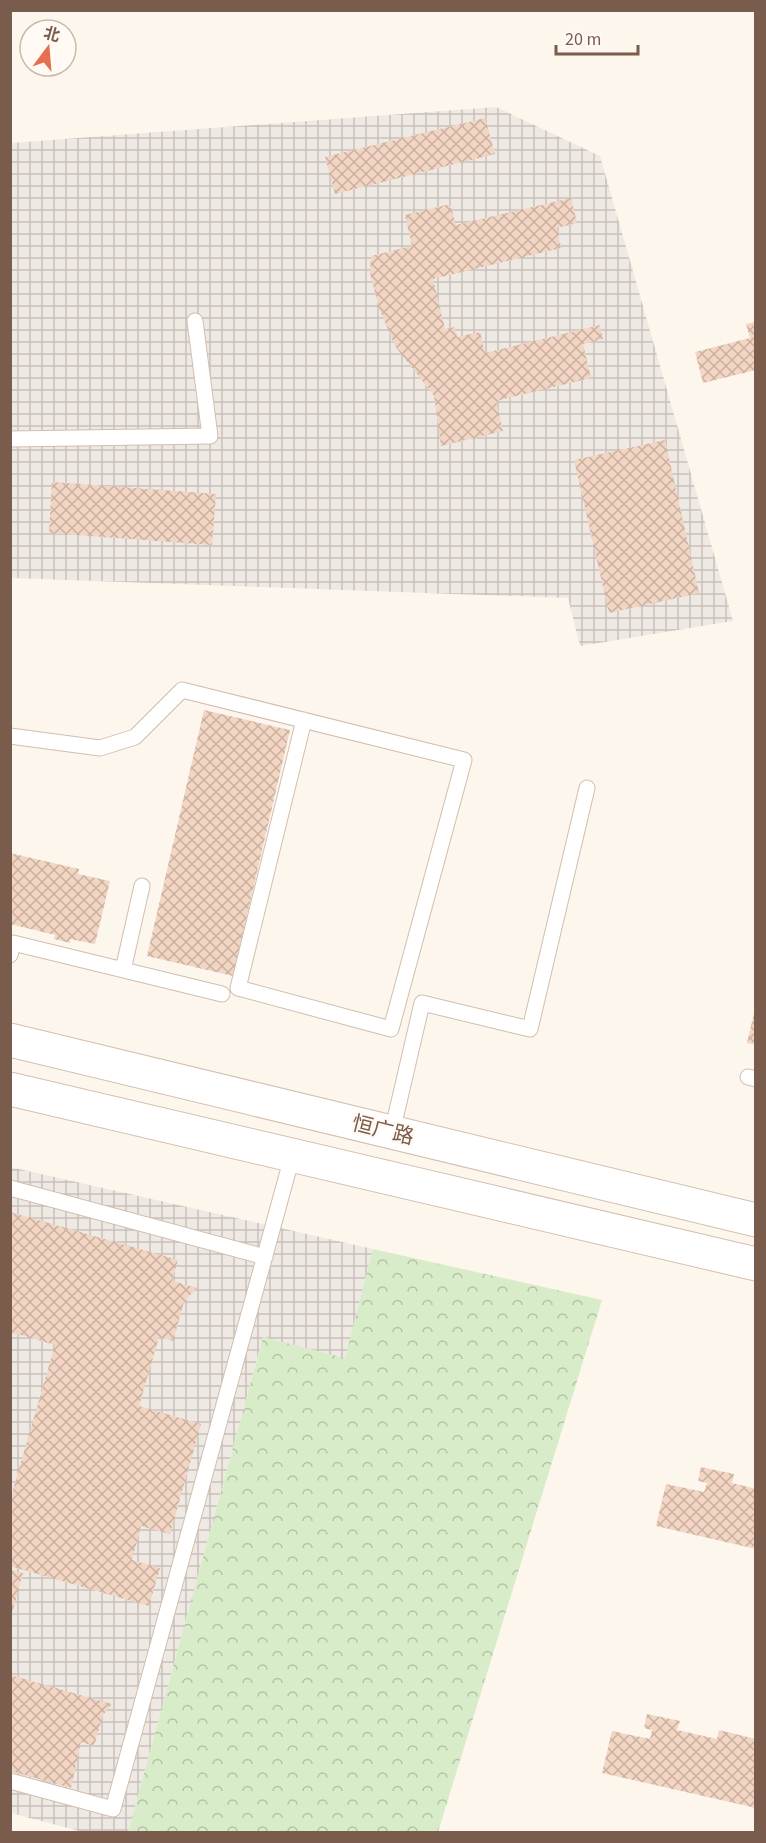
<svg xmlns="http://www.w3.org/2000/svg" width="766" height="1843" font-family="'Source Sans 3','Noto Sans SC',sans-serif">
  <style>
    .industrial { fill: url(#industrial-grid) }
    .forest { fill: url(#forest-crowns) }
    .building { fill: url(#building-cross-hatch) }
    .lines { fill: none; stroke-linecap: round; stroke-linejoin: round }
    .lane-casing { stroke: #d1beb0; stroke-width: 17 }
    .secondary-casing { stroke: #d6c0b0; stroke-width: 35 }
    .lane { stroke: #fff; stroke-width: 15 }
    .secondary { stroke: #fff; stroke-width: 33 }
    .labels { text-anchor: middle; stroke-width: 5; stroke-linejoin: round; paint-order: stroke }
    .street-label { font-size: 21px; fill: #7a5c4d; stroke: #fffaf3 }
  </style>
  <defs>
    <pattern id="industrial-grid" width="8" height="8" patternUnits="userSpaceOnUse" patternTransform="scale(1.5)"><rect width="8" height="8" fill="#efe9e4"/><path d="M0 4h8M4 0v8" fill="none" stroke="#c7c0bb"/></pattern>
    <pattern id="forest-crowns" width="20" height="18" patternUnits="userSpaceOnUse" patternTransform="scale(1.5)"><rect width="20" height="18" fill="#d8ecc9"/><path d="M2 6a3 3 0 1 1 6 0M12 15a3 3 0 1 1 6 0" fill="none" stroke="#b4c2a5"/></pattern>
    <pattern id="building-cross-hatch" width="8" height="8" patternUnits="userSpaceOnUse" patternTransform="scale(1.5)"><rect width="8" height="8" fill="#f3d5c3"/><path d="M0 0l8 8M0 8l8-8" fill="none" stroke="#cab0a1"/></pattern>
  </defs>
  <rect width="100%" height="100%" fill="#fdf6ec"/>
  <path class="industrial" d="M496 107 600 156 733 621 580 646 568 598 11 578V143Z
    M10 1167 373 1249 345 1359 263 1337 128 1832H83L11 1813Z"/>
  <path class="forest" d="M373 1249 602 1300 438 1832H128L263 1337 345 1358Z"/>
  <path class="building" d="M485 118 495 154 335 194 325 157Z
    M571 198 577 223 557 228 561 248 433 279 445 329 455 327 457 337 480 332 485 353 600 325 603 339 583 344 591 378 496 401 503 431 441 446 434 396 395 346 379 308 370 273 371 256 412 246 405 215 450 204 456 225Z
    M756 322V370L703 383 695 352 750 338 746 324Z
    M665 440 699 593 609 613 574 460Z
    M52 482 216 494 212 545 49 533Z
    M204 710 290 730 233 976 147 956Z
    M10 853 79 869 78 874 110 881 95 944 70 939V943L54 939 55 935 10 924Z
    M755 1009H756V1045L747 1043Z
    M10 1212 178 1260 172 1281 197 1288 184 1302 173 1341 159 1337 139 1406 201 1424 170 1534 141 1526 132 1560 160 1568 149 1606 10 1566V1500L55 1345 10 1332Z
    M701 1467 734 1474 732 1483 756 1489V1549L656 1526 666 1484 704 1492 707 1483 698 1481Z
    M10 1570 23 1573 11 1617H10Z
    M10 1675 112 1704 103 1715 94 1746 81 1742 71 1788 10 1771Z
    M647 1714 680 1721 677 1730 717 1739 719 1730 756 1739V1808L602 1773 612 1731 650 1739 652 1730 644 1728Z"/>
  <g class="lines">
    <defs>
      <path id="lane" d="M10 439 210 436 195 321
        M10 736 100 748 135 737 182 690 464 760 391 1029 238 988 304 720
        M10 955 13 943 222 994
        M123 970 142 886
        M748 1077 756 1079
        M392 1132 422 1003 530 1029 587 788
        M10 1188 265 1257
        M10 1781 113 1809 292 1157"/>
      <path id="secondary" d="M10 1040 756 1220
        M10 1089 756 1264"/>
    </defs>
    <use href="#lane" class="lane-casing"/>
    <use href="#secondary" class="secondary-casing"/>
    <use href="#lane" class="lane"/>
    <use href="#secondary" class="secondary"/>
  </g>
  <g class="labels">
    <g class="street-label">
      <text transform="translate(383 1130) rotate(14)" y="7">恒广路</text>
    </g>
  </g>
  <rect width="766" height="1843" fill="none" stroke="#7a5c4d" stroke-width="24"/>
  <g transform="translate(48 48) rotate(16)"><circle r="28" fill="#fffaf3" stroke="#cabbb1" stroke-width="1.5"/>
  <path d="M0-4.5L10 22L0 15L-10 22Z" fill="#e76f51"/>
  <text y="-9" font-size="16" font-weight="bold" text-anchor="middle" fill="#7a5c4d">北</text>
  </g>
  <path d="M556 45v9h82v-9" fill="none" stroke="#7a5c4d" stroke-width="3"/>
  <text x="565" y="45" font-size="18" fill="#7a5c4d" stroke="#fffaf3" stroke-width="4.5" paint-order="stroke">20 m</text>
</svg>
